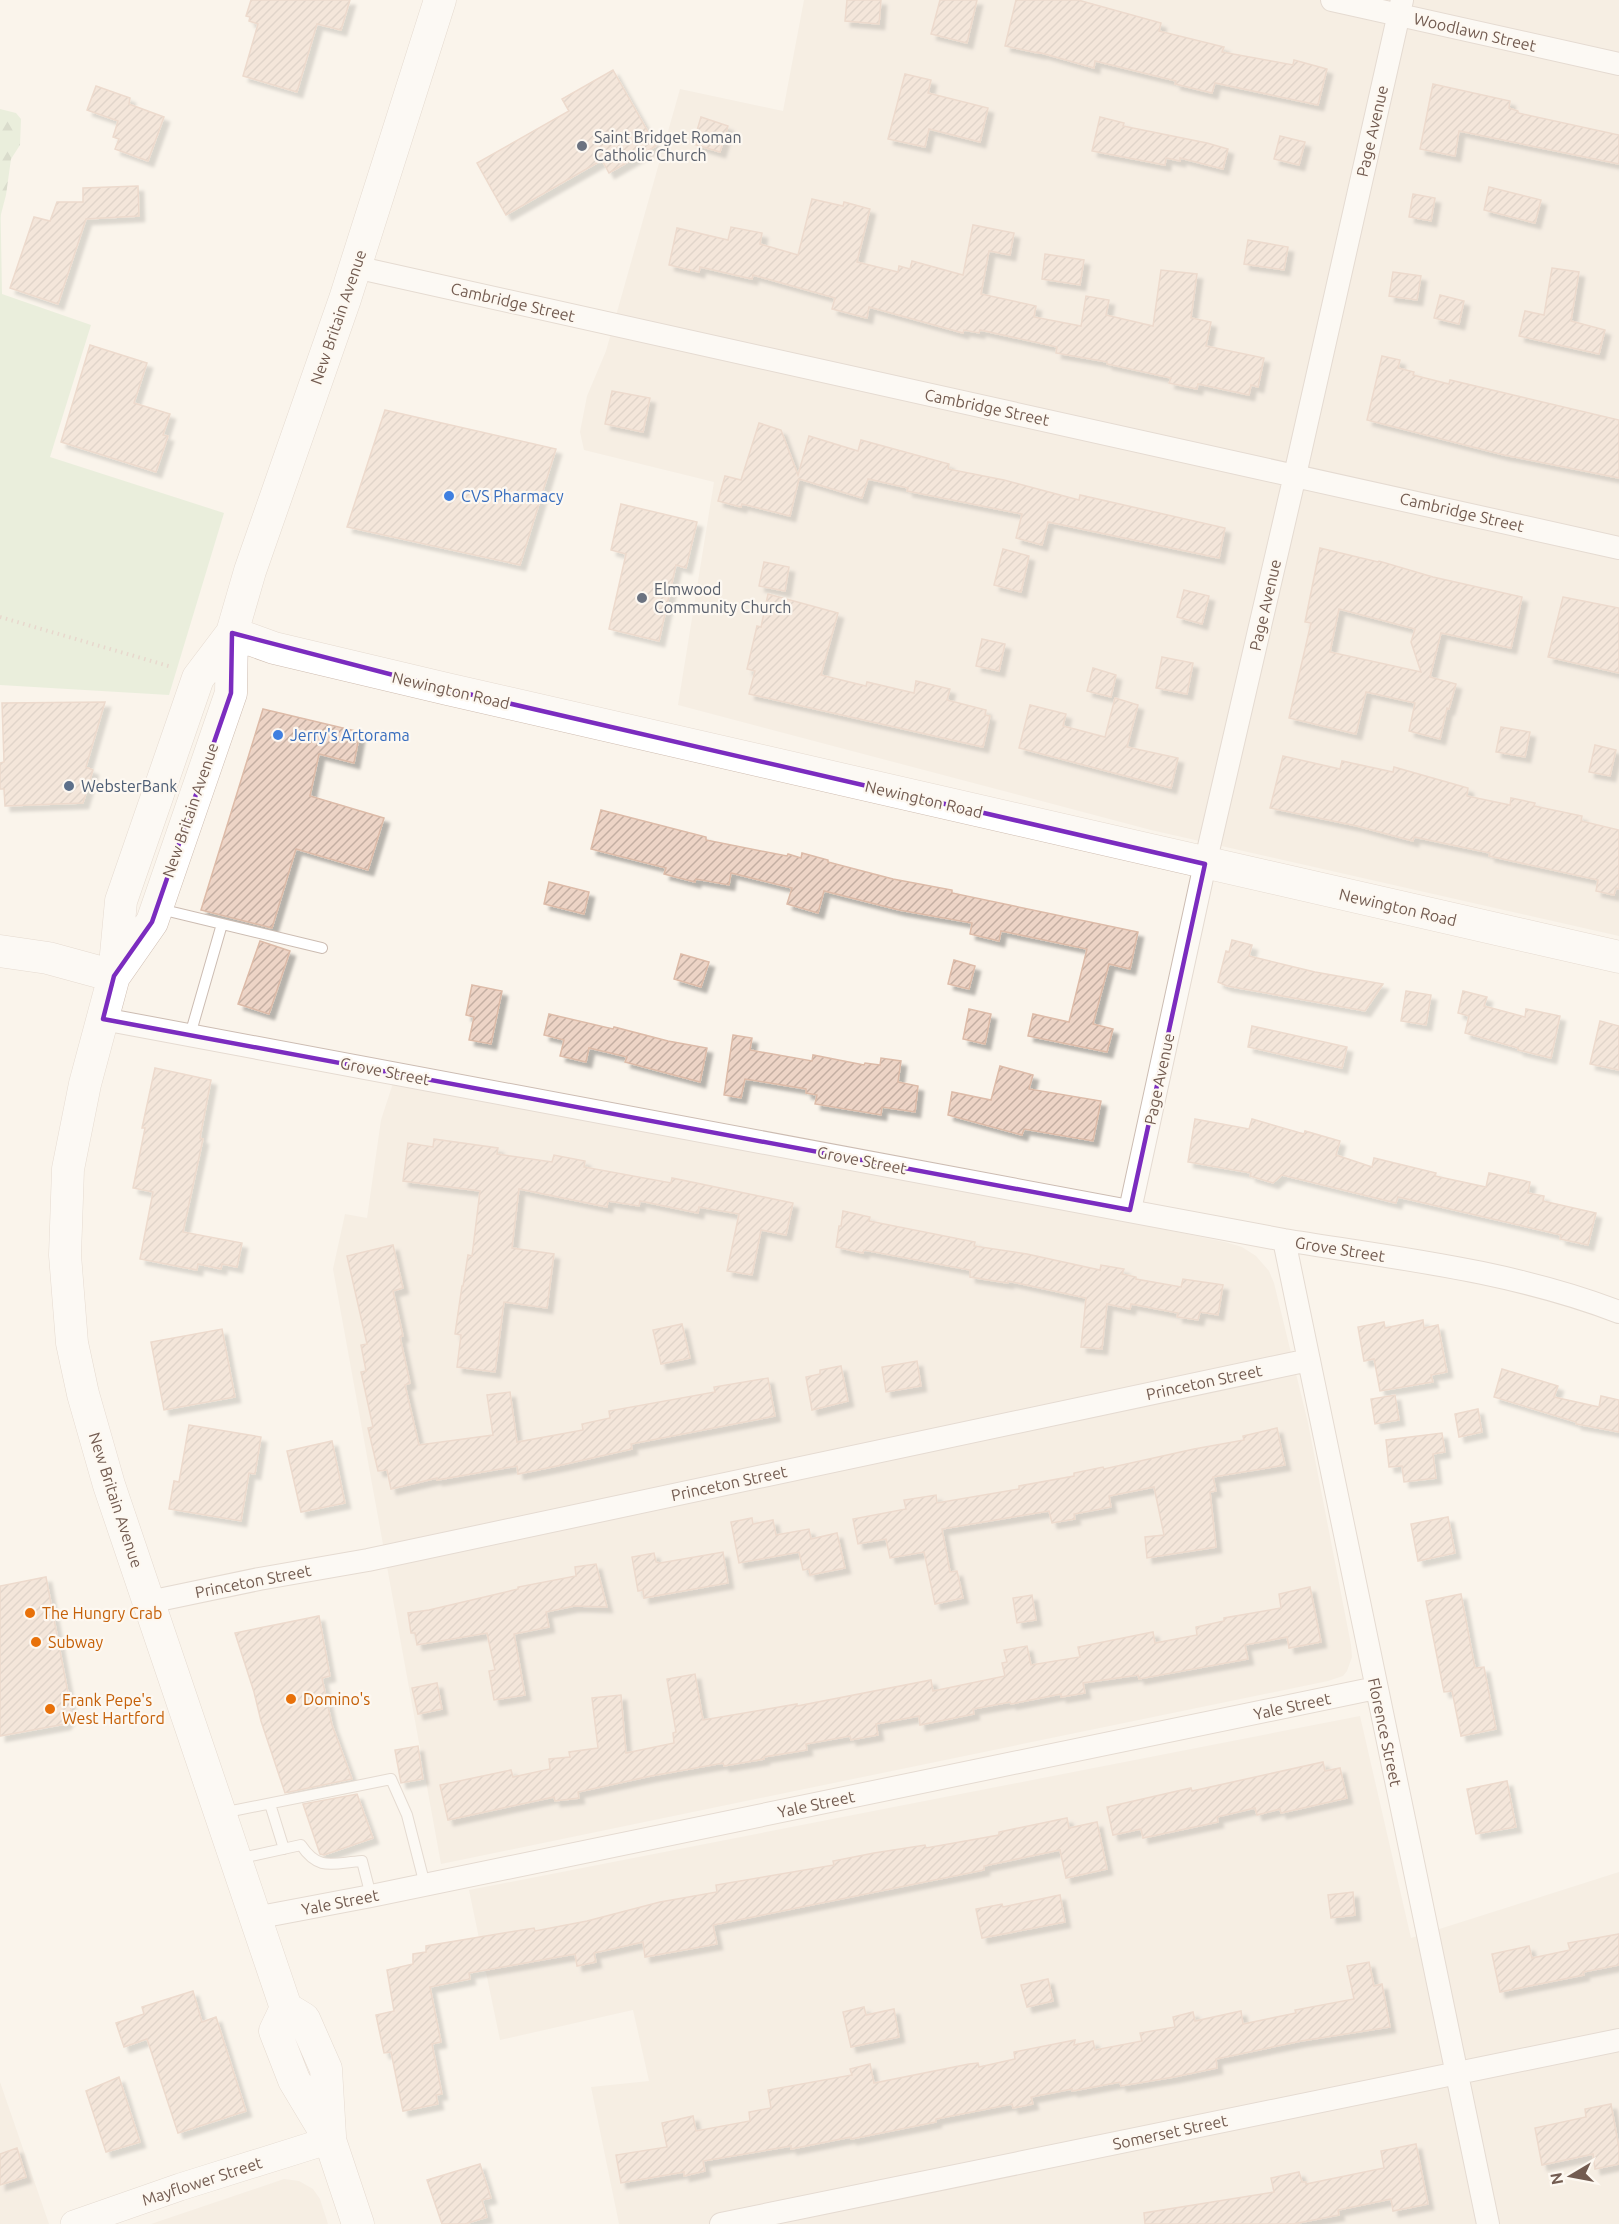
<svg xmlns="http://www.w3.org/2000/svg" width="1619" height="2224" font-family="Ubuntu,sans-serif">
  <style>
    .residential { fill: #f1e6da }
    .forest { fill: url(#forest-firs) }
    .green { fill: #d7e7cb }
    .building { fill: url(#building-hatch); stroke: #ddbba8; stroke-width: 1.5; fill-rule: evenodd; filter: url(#shadow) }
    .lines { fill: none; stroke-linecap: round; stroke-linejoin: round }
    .service-casing { stroke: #ccbcb2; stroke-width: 12 }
    .minor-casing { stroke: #ccbcb2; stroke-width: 24 }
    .tertiary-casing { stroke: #ccbcb2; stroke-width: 28 }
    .secondary-casing { stroke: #cebcb0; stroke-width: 33 }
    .path { stroke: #d2b7a9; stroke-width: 4; stroke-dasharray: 1.5 4.5; stroke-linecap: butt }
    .service { stroke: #fff; stroke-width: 10 }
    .minor { stroke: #fff; stroke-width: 22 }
    .tertiary { stroke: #fff; stroke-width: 27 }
    .secondary { stroke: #fff; stroke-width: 32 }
    .marked { fill: none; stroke: #7b2cbf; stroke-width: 4.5; stroke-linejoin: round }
    .worship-dot { fill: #6b7280; stroke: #fdf8f1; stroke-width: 2 }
    .shop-dot { fill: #3f7fe0; stroke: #fdf8f1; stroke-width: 2 }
    .service-dot { fill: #5c6f8a; stroke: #fdf8f1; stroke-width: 2 }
    .food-dot { fill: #e8710a; stroke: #fdf8f1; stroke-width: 2 }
    .labels { text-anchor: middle; stroke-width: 4.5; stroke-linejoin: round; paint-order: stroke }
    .street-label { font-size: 16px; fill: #735c51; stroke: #fdf8f1 }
    .worship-label { font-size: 16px; fill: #5b616d; stroke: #fdf8f1; text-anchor: start }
    .shop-label { font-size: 16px; fill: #366cbe; stroke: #fdf8f1; text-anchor: start }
    .service-label { font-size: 16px; fill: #4e5e75; stroke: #fdf8f1; text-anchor: start }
    .food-label { font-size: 16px; fill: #c56008; stroke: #fdf8f1; text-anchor: start }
  </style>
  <defs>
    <pattern id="forest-firs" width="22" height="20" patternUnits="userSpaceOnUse" patternTransform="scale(1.5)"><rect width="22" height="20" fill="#d7e7cb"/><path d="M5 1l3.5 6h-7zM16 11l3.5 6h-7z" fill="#b3bea7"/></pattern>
    <pattern id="building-hatch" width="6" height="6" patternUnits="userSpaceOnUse" patternTransform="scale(1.5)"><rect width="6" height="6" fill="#edd4c6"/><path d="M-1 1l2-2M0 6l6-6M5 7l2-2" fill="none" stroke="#c4afa3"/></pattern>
    <filter id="shadow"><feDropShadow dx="5.5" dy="5.5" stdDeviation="1.5" flood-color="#0004"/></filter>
  </defs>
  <rect width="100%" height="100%" fill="#faf4eb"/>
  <path class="residential" d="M804 0H1619V936L1151 830 678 705 714 482 584 450 580 432 587 396 606 351 680 89 783 111Z
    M394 1080 1091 1214 1225 1242 1242 1247 1256 1256 1269 1271 1274 1283 1308 1423 1351 1645 1352 1657 1347 1671 1343 1676 1328 1681 441 1864 333 1269 345 1214 367 1218 381 1120Z
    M1360 1716 1411 1938 1619 1872V2224H619L591 2087 649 2081 633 2010 500 2040 469 1890Z
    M0 2082 49 2224H0Z
    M284 2179 299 2181 313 2189 320 2199 328 2224H151Z"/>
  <path class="forest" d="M0 109 16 113 21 119 20 145 11 159 6 195 0 218Z"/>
  <path class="green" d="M0 176 2 294 91 325 50 457 224 513 169 695 0 685Z"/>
  <path class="building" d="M251 0H350L341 30 317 24 297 92 243 76 258 24 249 21 250 17 246 16Z
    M847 0H881L879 24 845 21Z
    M940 0H977L967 43 931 34Z
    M1016 0H1078L1161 23 1159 31 1224 47 1222 52 1293 65 1294 60 1327 69 1318 105 1215 83 1212 93 1175 84 1176 81 1095 61 1094 68 1038 52V53L1005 46Z
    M613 70 656 146 609 173 602 160 506 215 477 163 569 111 562 99Z
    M905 74 931 80 928 93 988 108 980 142 929 129 925 147 888 139Z
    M1433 84 1510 101 1509 108 1518 111V113L1619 135V164L1459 131 1455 156 1420 149Z
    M96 86 130 98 129 104 164 117 148 161 115 149 119 139 113 137 118 121 87 110Z
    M701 117 728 126 720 152 693 144Z
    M1100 117 1124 123 1123 126 1207 143 1228 149 1223 169 1180 158V161L1166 158 1165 165 1092 151Z
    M1280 136 1305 142 1299 165 1274 159Z
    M138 186 139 216 86 219 58 304 10 288 34 217 50 221 57 202H83V188Z
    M1489 187 1541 200 1535 223 1484 210Z
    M1413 194 1435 198 1431 221 1409 217Z
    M812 199 843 206 844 202 870 209 857 262 898 272 899 266 910 269 912 261 963 275 973 225 1014 233 1010 255 989 251 981 294 1036 306 1034 317 1081 326 1086 296 1109 300 1106 315 1153 326 1161 270 1197 274 1191 318 1211 322 1206 346 1264 358 1258 387 1251 385 1249 395 1198 384 1197 389 1169 383 1171 378 1107 364V362L1056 353 1057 347 980 330 979 333 964 330 963 333 869 307 867 318 832 309 835 298 753 275 752 279 700 267 699 272 669 265 677 228 728 240 731 227 762 233 760 244 798 255Z
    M1248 240 1288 247 1284 270 1244 264Z
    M1045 254 1084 260 1080 285 1042 279Z
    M1552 268 1579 272 1571 321 1605 330 1599 354 1519 336 1525 311 1544 315Z
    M1393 272 1421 276 1417 300 1389 296Z
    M1440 295 1464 301 1459 324 1434 318Z
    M90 345 147 363 134 403 170 414 163 435 168 436 156 472 61 442Z
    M1382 356 1400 360 1398 368 1414 372 1413 375 1449 384 1450 380 1619 420V478L1504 455 1367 420Z
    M612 391 650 398 643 432 605 424Z
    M385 410 556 449 520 565 347 527Z
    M759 423 781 430 798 475 809 436 858 451 861 440 949 464 948 469 1004 480 1079 500 1080 495 1225 528 1219 558 1048 522 1042 545 1016 538 1022 514 907 491 908 488 868 479 862 498 799 479 790 516 742 504 741 507 718 501 725 476 741 480Z
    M621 504 697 522 686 568 676 565 659 641 609 629 626 554 611 550Z
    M1320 548 1378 562 1379 561 1433 577 1522 597 1511 648 1441 633 1430 677 1456 684 1449 709 1447 708 1440 739 1409 731 1415 703 1366 692 1356 734 1289 718 1311 623 1305 622ZM1339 609 1415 629 1411 642 1421 672 1330 652Z
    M1003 549 1029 556 1021 592 994 585Z
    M764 562 789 567 785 591 759 586Z
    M1184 590 1209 596 1202 624 1177 617Z
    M768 594 838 613 821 675 866 686 867 682 914 693 916 681 950 689 947 700 986 710 985 715 990 716 983 747 749 694 755 671 747 669 757 626 761 627Z
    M1563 597 1619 608V673L1548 657Z
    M982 639 1005 644 999 671 976 666Z
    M1162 657 1193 663 1187 694 1156 688Z
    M1093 668 1116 675 1111 697 1087 691Z
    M1115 698 1138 705 1127 747 1178 758 1171 788 1019 748 1030 705 1066 714 1063 726 1105 737Z
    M105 702 86 767 93 770 83 803 5 806 4 789H0V763L4 762 2 703Z
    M263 709 360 732 354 763 319 754 310 796 384 818 368 870 296 849 272 928 201 910Z
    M1501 727 1530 732 1525 757 1496 752Z
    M1595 745 1616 750 1610 776 1589 772Z
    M1283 756 1340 769 1342 761 1393 772 1394 767 1468 788 1467 796 1510 805 1511 798 1535 803 1534 806 1582 816 1581 821 1619 830V889L1616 888 1614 895 1596 891 1598 880 1489 856 1490 853 1414 837 1413 841 1357 826 1270 808Z
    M601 810 706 837V840L787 856 788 854 801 858 802 853 828 860V862L893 879 952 890V893L1138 932 1130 969 1109 964 1093 1024 1113 1029 1107 1052 1028 1036 1033 1014 1069 1022 1087 949 1001 931 999 941 970 934 972 923 899 910 824 891 818 913 787 904 792 888 731 873 729 885 696 879 695 882 664 874 666 868 591 849Z
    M549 882 589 892 584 914 544 904Z
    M1232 940 1252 945 1249 956 1315 972 1383 984 1365 1011 1227 986 1218 982 1226 951 1229 952Z
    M260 941 290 951 269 1014 238 1004Z
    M681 954 709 962 701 987 674 979Z
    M954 960 975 966 969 989 948 984Z
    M472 985 502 991 491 1044 469 1040 474 1017 466 1015Z
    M1406 991 1431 995 1426 1025 1401 1021Z
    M1463 991 1487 997 1484 1006 1525 1017 1526 1009 1560 1016 1551 1058 1518 1050V1048L1465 1033 1469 1016 1458 1013Z
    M969 1009 991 1014 985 1044 963 1039Z
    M549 1014 613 1029 614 1027 668 1041 707 1048 700 1082 625 1062 627 1057 589 1048 586 1062 560 1056 564 1040 544 1035Z
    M1600 1021 1619 1026V1070L1590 1064Z
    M1252 1026 1347 1047 1342 1068 1248 1047Z
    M733 1035 752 1038 750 1050 812 1061 813 1055 864 1065 865 1063 880 1065 881 1058 901 1061 898 1082 918 1086 915 1112 882 1107 881 1115 815 1104 817 1095 806 1093V1089L745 1079 741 1098 724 1095Z
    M1000 1066 1033 1075 1029 1089 1101 1101 1093 1141 1024 1129 1022 1135 948 1115 952 1092 991 1100Z
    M155 1068 211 1080 200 1138 203 1139 183 1232 242 1243 237 1267 222 1264 221 1269 198 1264 197 1270 140 1259 153 1192 133 1188 145 1128H142Z
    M1195 1119 1249 1129 1252 1119 1304 1134 1305 1131 1340 1141 1336 1155 1372 1167 1374 1158 1436 1173 1435 1176 1486 1187 1489 1173 1530 1182 1528 1193 1544 1196 1543 1201 1596 1213 1588 1245 1560 1239 1561 1235 1398 1197 1396 1203 1282 1175 1273 1183 1250 1176 1251 1173 1188 1162Z
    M434 1139 498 1148 497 1154 552 1162 554 1155 585 1161 584 1167 671 1183 672 1178 793 1203 786 1235 761 1230 752 1275 727 1271 739 1214 699 1207 698 1213 640 1201 639 1206 608 1201 607 1207 519 1189 512 1248 554 1254 547 1308 504 1302 495 1372 457 1367 461 1335 455 1334 462 1286H463L468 1255 472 1256 480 1191 403 1181 408 1143 433 1147Z
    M843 1211 870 1217 869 1221 975 1242 974 1246 1027 1254 1100 1270 1101 1265 1124 1269 1122 1274 1136 1277V1279L1181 1287 1183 1279 1223 1285 1218 1315 1200 1312 1198 1320 1177 1317 1178 1313 1131 1304 1130 1309 1107 1304 1102 1349 1081 1347 1086 1298 1008 1281V1283L970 1277V1270L864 1250 863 1253 836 1247 839 1226H841Z
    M393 1245 403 1288 393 1291 403 1336 400 1337 410 1383 405 1385 419 1445 493 1435 487 1395 510 1392 517 1442 583 1430 582 1424 610 1418 609 1411 715 1392 714 1387 768 1378 775 1416 631 1444 632 1449 557 1466 518 1474 517 1466 437 1480V1478L391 1489 387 1470 378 1471 368 1428 373 1427 361 1372 366 1371 361 1345 367 1344 347 1256Z
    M1423 1320 1424 1328 1438 1325 1447 1372 1431 1375 1433 1382 1380 1391 1374 1359 1364 1361 1358 1327 1384 1322 1385 1328Z
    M682 1324 690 1358 661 1364 653 1330Z
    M222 1329 235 1397 164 1410 151 1342Z
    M917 1361 921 1386 886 1392 882 1367Z
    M841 1366 848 1401 812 1410 806 1377 820 1374V1370Z
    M1502 1369 1558 1386 1554 1397 1599 1407 1601 1396 1619 1400V1432L1576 1424V1422L1494 1397Z
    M1395 1395 1399 1420 1375 1424 1371 1399Z
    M1478 1409 1482 1432 1459 1437 1455 1414Z
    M189 1425 261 1437 255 1474 249 1473 241 1521 169 1509 174 1481 179 1482Z
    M1277 1428 1285 1465 1213 1477 1216 1491 1210 1492 1216 1547 1147 1558 1145 1537 1164 1535 1154 1487 1109 1496 1111 1507 1074 1514 1075 1519 1052 1523 1049 1511 942 1529 950 1572 957 1571 963 1598 935 1604 924 1552 890 1558 886 1539 858 1544 853 1519 906 1509 904 1500 936 1495 937 1503 1019 1489V1486L1074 1476V1473L1103 1467 1104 1469 1194 1449 1244 1440 1243 1436Z
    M1442 1433 1445 1452 1433 1454 1436 1478 1404 1482 1402 1466 1389 1467 1386 1440Z
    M332 1441 345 1503 301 1512 287 1451Z
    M1448 1517 1455 1553 1418 1561 1411 1524Z
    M752 1518 753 1524 773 1520 776 1535 809 1529 811 1539 837 1533 845 1568 810 1575 809 1569 803 1570 799 1552 739 1563 731 1522Z
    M723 1552 728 1583 644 1598 643 1590 638 1591 632 1557 654 1553 656 1562 660 1563Z
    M596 1564 607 1607 574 1606 546 1612 549 1627 514 1634 525 1695 494 1700 489 1671 495 1670 487 1633 417 1645 415 1633H411L408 1613 429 1610 518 1589V1587L576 1576 575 1567Z
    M46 1577 72 1714 65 1724 0 1736V1586Z
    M1310 1587 1321 1642 1289 1648 1287 1637 1245 1645 1248 1659 1139 1679 1138 1675 1083 1683 1085 1693 1061 1697V1694L1011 1704 1010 1702 973 1709 974 1714 920 1725 919 1716 876 1724 878 1735 851 1740 850 1736 806 1744 807 1750 764 1757V1759L724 1766 723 1763 651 1776 578 1792 579 1798 555 1801 554 1797 448 1820 440 1785 511 1770 513 1777 550 1769 549 1759 570 1757 569 1752 598 1748 592 1698 621 1695 626 1753 674 1743 673 1733 676 1732 667 1679 695 1674 703 1720 797 1704V1706L931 1680 933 1691 1005 1676 1002 1663 1007 1662 1004 1650 1027 1646 1031 1665 1080 1657 1078 1647 1153 1632 1155 1643 1197 1635 1196 1627 1224 1621V1618L1281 1608 1279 1594Z
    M1461 1594 1475 1668 1484 1667 1496 1729 1461 1736 1452 1691 1444 1692 1426 1601Z
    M1032 1595 1036 1620 1017 1623 1013 1598Z
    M319 1616 330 1676 322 1678 332 1725 352 1779 285 1793 261 1721 254 1692 235 1633Z
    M437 1683 442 1709 418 1714 412 1688Z
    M418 1746 423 1779 401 1783 395 1750Z
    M1323 1762 1325 1771 1340 1768 1347 1798 1281 1813 1280 1809 1257 1815 1255 1808 1217 1817 1218 1822 1143 1838 1141 1829 1113 1835 1107 1807 1191 1788 1192 1791Z
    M1507 1781 1516 1827 1476 1834 1467 1789Z
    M357 1794 373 1838 324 1855 320 1854 303 1804Z
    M1067 1818 1069 1828 1097 1822 1107 1869 1066 1878 1060 1850 984 1866V1870L713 1925 717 1944 645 1957 643 1942 594 1953 596 1962 577 1966 575 1954 558 1957 469 1973 470 1979 430 1987 441 2042 432 2044 442 2094 436 2095 438 2104 403 2111 391 2052 384 2053 376 2015 394 2011 387 1970 413 1964V1954L426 1952V1946L534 1928 535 1931 587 1921 660 1902 717 1892 716 1885 834 1865 833 1861 874 1853 925 1845 926 1848 999 1835V1832Z
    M1353 1892 1355 1915 1331 1918 1328 1895Z
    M1060 1895 1065 1922 982 1938 976 1909 1002 1904 1003 1907Z
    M1619 1934V1965L1583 1972 1584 1975 1500 1992 1492 1954 1529 1946 1532 1958 1570 1950 1568 1943Z
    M1369 1962 1374 1986 1382 1984 1390 2027 1301 2041 1216 2059 1217 2068 1174 2077 1121 2086 1120 2082 1072 2091V2089L1031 2097 1033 2104 1013 2108 1012 2104 936 2119V2122L851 2139V2137L791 2149V2146L703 2161 705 2171 684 2176V2172L621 2183 616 2155 667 2147 662 2123 693 2116 696 2131 750 2121 749 2112 771 2108 768 2090 852 2075 850 2069 870 2064 874 2083 969 2064 978 2063 979 2067 1015 2059 1014 2052 1075 2040 1074 2045 1093 2041 1095 2050 1142 2041 1140 2033 1175 2027 1173 2017 1193 2012 1195 2021 1241 2011 1243 2024 1296 2013 1295 2010 1354 1999 1347 1966Z
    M1048 1979 1053 2001 1027 2007 1021 1985Z
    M193 1991 202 2022 216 2017 246 2111 178 2133 147 2039 124 2047 116 2023 144 2014 142 2007Z
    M864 2007 866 2015 894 2009 899 2037 851 2047 843 2012Z
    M119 2077 140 2142 106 2152 86 2091Z
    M1611 2104 1619 2148V2164L1595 2169 1593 2154 1542 2165 1535 2128 1586 2117 1585 2109Z
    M1416 2144 1428 2204 1393 2211 1391 2199 1338 2210 1339 2215 1293 2224H1145L1144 2213 1274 2192 1271 2178 1299 2172 1302 2182H1306V2184L1384 2168 1381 2151Z
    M17 2148 26 2177 0 2185V2154Z
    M480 2164 491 2198 482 2200 487 2217 465 2224H442L427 2180Z"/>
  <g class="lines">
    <defs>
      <path id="service" d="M160 909 322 948
        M190 1035 222 924
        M270 1804 284 1849
        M222 1813 391 1779 407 1815 425 1885
        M237 1859 301 1845C319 1872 333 1863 362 1861L371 1896"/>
      <path id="minor" d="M1332 0 1619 64
        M355 267 1619 548
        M103 1019 1284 1240C1396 1258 1513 1271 1619 1312
        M1130 1210 1205 864 1295 475 1402 0
        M1284 1240 1488 2224
        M149 1602 259 1579 368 1560 1309 1360
        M255 1918 371 1896 1376 1688
        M721 2224 1619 2040"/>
      <path id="tertiary" d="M74 2224 180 2187 330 2140"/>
      <path id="secondary" d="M232 633 198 678 121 901 114 976 85 1084 68 1169 65 1255 72 1343 83 1394 109 1485 286 2008 275 2031 294 2080 330 2140 358 2224
        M232 633 274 648 447 689 1619 957
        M0 951 48 958 114 976
        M115 975 152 922 231 693 232 633 250 571 345 299 440 0
        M286 2008 304 2019 326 2069 330 2136"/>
    </defs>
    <use href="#service" class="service-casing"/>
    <use href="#minor" class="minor-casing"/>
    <use href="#tertiary" class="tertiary-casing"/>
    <use href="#secondary" class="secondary-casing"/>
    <path class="path" d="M0 617 172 667"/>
    <use href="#service" class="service"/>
    <use href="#minor" class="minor"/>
    <use href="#tertiary" class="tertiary"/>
    <use href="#secondary" class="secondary"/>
  </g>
  <path d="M0 0H1619V2224H0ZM232 633 447 689 1205 864 1130 1210 103 1019 114 976 152 922 231 693Z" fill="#faf4eb" fill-opacity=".55" fill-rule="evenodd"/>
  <path class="marked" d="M232 633 447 689 1205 864 1130 1210 103 1019 114 976 152 922 231 693Z"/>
  <g class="worship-dot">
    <circle cx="582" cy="146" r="6"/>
    <circle cx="642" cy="598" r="6"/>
  </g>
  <g class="shop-dot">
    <circle cx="449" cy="496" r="6"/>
    <circle cx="278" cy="735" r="6"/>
  </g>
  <circle class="service-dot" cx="69" cy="786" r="6"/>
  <g class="food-dot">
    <circle cx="30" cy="1613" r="6"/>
    <circle cx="36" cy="1642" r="6"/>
    <circle cx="291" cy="1699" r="6"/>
    <circle cx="50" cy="1709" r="6"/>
  </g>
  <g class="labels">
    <g class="street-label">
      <text transform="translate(1475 32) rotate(13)" y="6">Woodlawn Street</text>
      <text transform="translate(1372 131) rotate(-77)" y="6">Page Avenue</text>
      <text transform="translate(513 302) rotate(13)" y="6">Cambridge Street</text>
      <text transform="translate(338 317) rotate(-71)" y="6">New Britain Avenue</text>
      <text transform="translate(987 407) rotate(12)" y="6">Cambridge Street</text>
      <text transform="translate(1462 512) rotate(13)" y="6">Cambridge Street</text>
      <text transform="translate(1265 605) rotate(-77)" y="6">Page Avenue</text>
      <text transform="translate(451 690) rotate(13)" y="6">Newington Road</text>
      <text transform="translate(924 799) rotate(13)" y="6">Newington Road</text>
      <text transform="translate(190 810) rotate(-71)" y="6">New Britain Avenue</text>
      <text transform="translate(1398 907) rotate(13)" y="6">Newington Road</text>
      <text transform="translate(385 1071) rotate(11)" y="6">Grove Street</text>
      <text transform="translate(1159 1079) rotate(-78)" y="6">Page Avenue</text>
      <text transform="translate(862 1160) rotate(11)" y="6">Grove Street</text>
      <text transform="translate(1340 1249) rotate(9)" y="6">Grove Street</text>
      <text transform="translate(1204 1382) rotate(-12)" y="6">Princeton Street</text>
      <text transform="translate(729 1483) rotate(-12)" y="6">Princeton Street</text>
      <text transform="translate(116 1500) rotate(72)" y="6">New Britain Avenue</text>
      <text transform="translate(253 1581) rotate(-11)" y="6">Princeton Street</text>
      <text transform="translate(1292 1706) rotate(-12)" y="6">Yale Street</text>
      <text transform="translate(1385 1732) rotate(78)" y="6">Florence Street</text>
      <text transform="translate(816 1804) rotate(-12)" y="6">Yale Street</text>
      <text transform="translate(340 1902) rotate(-11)" y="6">Yale Street</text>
      <text transform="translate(1170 2132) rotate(-12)" y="6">Somerset Street</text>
      <text transform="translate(202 2181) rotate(-18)" y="6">Mayflower Street</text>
    </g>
    <g class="worship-label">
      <text x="594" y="143">Saint Bridget Roman<tspan x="594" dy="18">Catholic Church</tspan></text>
      <text x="654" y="595">Elmwood<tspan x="654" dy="18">Community Church</tspan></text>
    </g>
    <g class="shop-label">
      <text x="461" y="502">CVS Pharmacy</text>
      <text x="290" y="741">Jerry's Artorama</text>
    </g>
    <g class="service-label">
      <text x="81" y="792">WebsterBank</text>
    </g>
    <g class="food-label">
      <text x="42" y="1619">The Hungry Crab</text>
      <text x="48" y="1648">Subway</text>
      <text x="303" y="1705">Domino's</text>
      <text x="62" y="1706">Frank Pepe's<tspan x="62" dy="18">West Hartford</tspan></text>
    </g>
  </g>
  <g transform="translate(1571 2176) rotate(260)" stroke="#fdf8f1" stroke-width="4.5" paint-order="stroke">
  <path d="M0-4.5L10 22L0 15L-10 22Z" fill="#735c51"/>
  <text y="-9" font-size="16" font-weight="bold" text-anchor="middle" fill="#735c51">N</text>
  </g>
</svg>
